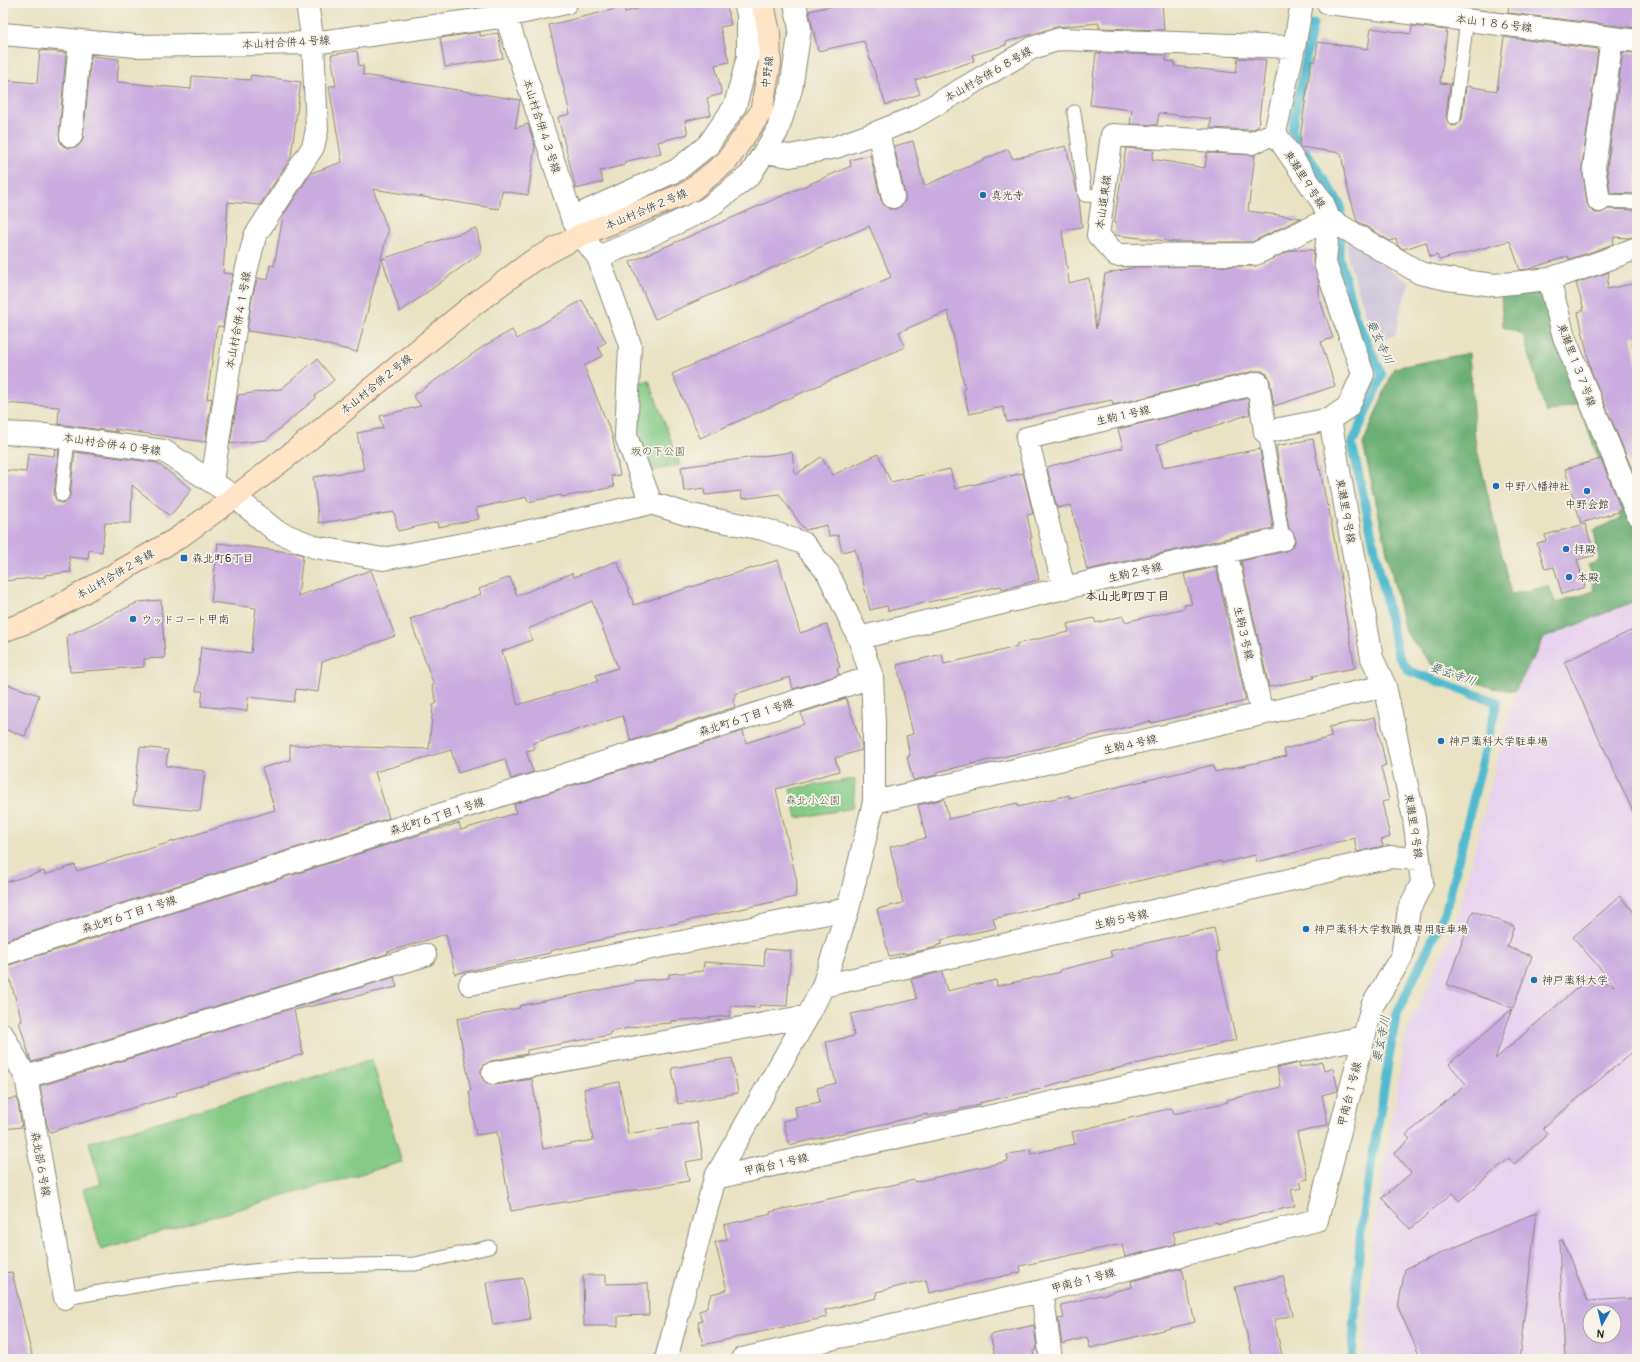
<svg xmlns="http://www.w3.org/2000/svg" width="1640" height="1362" font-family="Pangolin,'Klee One',sans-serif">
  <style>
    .built { fill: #e7d2ef; fill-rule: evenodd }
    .industrial { fill: #c8bfd8 }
    .green { fill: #85cb86; stroke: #587b58 }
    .forest { fill: #6caf73; stroke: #4c6d4f }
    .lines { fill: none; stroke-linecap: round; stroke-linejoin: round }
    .stream { stroke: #51bacf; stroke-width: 9 }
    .building { fill: #c9abe0; fill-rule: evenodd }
    .lane-casing { stroke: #8a8777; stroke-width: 15 }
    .street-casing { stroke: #8a8777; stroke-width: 24 }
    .secondary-casing { stroke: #8a8777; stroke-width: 24 }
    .lane { stroke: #fff; stroke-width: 13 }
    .street { stroke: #fff; stroke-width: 22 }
    .secondary { stroke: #ffe4c6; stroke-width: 22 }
    .poi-dot { fill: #1f6fb2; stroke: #f7f3e8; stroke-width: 1.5 }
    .labels { text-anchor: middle; stroke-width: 3.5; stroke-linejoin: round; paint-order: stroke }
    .street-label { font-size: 11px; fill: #2b2b2b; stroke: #f7f3e8 }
    .poi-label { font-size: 11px; fill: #2b2b2b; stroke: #f7f3e8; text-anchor: start }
    .park-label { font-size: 11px; fill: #465b46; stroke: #f7f3e8 }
    .water-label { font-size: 12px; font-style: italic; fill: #36565c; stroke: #f7f3e8 }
    .neighbourhood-label { font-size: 12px; font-weight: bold; fill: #2b2b2b; stroke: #f7f3e8 }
  </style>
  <rect width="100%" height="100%" fill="#f7f3e8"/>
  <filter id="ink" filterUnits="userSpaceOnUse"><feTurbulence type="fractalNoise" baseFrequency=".025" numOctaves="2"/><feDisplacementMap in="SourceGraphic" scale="8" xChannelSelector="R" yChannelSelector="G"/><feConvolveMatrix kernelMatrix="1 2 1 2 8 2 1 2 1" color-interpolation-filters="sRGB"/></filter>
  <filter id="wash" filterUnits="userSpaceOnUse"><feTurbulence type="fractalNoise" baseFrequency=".012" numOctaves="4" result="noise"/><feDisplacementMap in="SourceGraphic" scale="16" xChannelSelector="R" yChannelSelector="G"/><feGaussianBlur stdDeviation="0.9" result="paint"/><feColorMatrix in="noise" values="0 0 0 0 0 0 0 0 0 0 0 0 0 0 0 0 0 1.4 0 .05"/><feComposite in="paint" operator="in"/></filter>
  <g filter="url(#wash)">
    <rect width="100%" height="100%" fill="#e9e3c3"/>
    <path class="built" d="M1637 600V1359H1363L1372 1240 1406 1034 1455 926 1515 691 1544 638ZM1590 1312H1614V1336H1590Z"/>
    <path class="industrial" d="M1347 238 1376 261 1410 283 1404 298 1395 335 1375 342 1348 259Z"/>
    <path class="green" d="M649 380 680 465 648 472 637 437 640 383Z
      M855 779 853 808 797 818 790 789Z
      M372 1060 402 1162 101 1249 83 1189 101 1184 89 1142Z"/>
    <path class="forest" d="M1545 288 1557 338 1637 527V600L1544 638 1515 691 1492 688 1434 667 1405 632 1363 444 1394 368 1469 353 1475 440 1511 594 1548 586 1556 603 1594 591 1588 565 1599 561 1594 530 1621 518 1578 404 1546 413 1523 334 1503 327 1501 296Z"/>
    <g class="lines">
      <path class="stream" d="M1313 24 1292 131 1341 206 1339 256 1355 316 1382 375 1352 444 1398 655 1409 671 1497 702 1446 910 1396 1016 1361 1226 1352 1359"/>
    </g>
    <g id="blocks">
      <path class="building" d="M660 3H726L731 25 720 27 729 62 715 65 722 94 707 98 711 115 685 121 688 134 658 142 661 153 624 162 625 165 600 171 603 182 576 189 558 117 570 114 549 25 624 7 625 12Z
        M844 3H1132V4L1162 3 1164 30 1099 28V23L1056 27 1006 42V45L972 55 974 61 915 80 920 94 886 105 864 41 818 51 809 11Z
        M1509 3H1637V28L1508 13Z
        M1412 26 1447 30 1440 83 1450 84 1446 117 1449 124 1453 126 1457 125 1462 119 1466 86 1497 91 1504 37 1598 49 1582 166 1587 203 1590 209 1595 213H1601L1608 209 1637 210V236L1628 238 1614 237 1613 244 1594 251 1569 259 1568 256 1529 269 1520 270 1510 241 1439 260 1437 255 1430 257 1426 242 1404 249 1398 246 1396 239 1390 241 1357 221 1346 182 1341 153 1300 147 1299 146 1311 61 1315 62 1318 42 1368 49 1371 28 1411 34Z
        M480 32V36L498 33 503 58 445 67 440 38Z
        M40 50 66 53 59 135 60 141 63 146 69 148 77 147 81 143 83 138 91 56 119 59 117 82 191 89 192 76 250 80 251 75 301 82 291 157 260 205 228 202 223 273 233 274 228 294 223 327 218 326 216 332 207 399 212 398 205 442 114 429 118 432 58 424 59 407 3 403V80L37 83Z
        M357 51 359 66 363 65V75L520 100 515 128 528 124 535 146 528 195 502 191 499 209 373 189 388 231 357 352 299 338 247 331 252 298 257 278 268 280 270 265 274 266 283 216 311 173 342 162 329 86H336L331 55Z
        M1623 52 1637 53V194L1610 193 1607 168Z
        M1096 53 1166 55V61L1175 62 1174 66 1236 73 1238 58 1266 60 1258 127 1250 130 1210 128 1211 119 1159 113 1157 125 1130 124 1132 110 1090 105Z
        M913 141 924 186 1008 149 1013 159 1066 146 1079 200 1082 227 1062 230 1069 283 1089 278 1096 329 1105 274 1136 267 1255 266 1292 250H1314L1313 262 1319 283V297L1333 338 1321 342 1335 386 1274 406 1270 381 1268 375 1262 371H1255L1113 405 1112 400 1007 422 1003 407 969 414 963 389H965L948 311 899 332 905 347 700 438 672 374 891 277 869 226 655 319 630 262 851 166 850 160 870 155 881 200 884 205 889 209H896L901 206 905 201V195L894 146Z
        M1126 148 1154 150 1152 159 1205 168 1207 153 1255 155 1248 211 1301 218 1252 242H1175L1115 235 1116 222 1114 223Z
        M476 228 482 252 400 312 382 259Z
        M1609 272 1607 289 1637 283V334L1631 337 1637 366V481L1591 371 1578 312 1584 310 1576 283Z
        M582 300 606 342 598 347 603 355 584 366 612 435 620 475 611 476 614 487 562 497 561 495 528 502 527 497 476 508 479 519 438 527 437 522 398 531 394 512 319 523 313 477 364 470 357 433 383 428 380 416 421 406 413 396 484 346 512 330 517 339Z
        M317 359 334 380 315 396 316 398 266 440 230 444 238 395 281 389Z
        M1248 398 1250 414 1157 445 1163 467 1260 449 1273 528 1087 570 1071 505 1057 508 1047 468 1050 466 1123 448 1118 429Z
        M1313 439 1319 470 1320 469 1327 506 1328 505 1339 566 1345 605H1344L1355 668 1313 676 1314 678 1269 687 1241 561 1286 551 1291 548 1295 543V536L1289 529 1276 446Z
        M55 449 59 450 54 495 57 501 61 503 66 502 70 496 75 452 157 463 192 489 170 516 132 485 131 523H105L102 552 89 550 88 559 69 557 71 572 45 575V577L3 581V470L26 472 28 453 54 456Z
        M792 452 795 475 821 457 833 475 878 454 891 482 950 469 955 489 1023 473 1033 514 1027 515 1032 538H1030L1039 580 1002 589 1001 586 888 611 887 606 870 610 855 549 842 552 838 535 829 536 827 525 805 530 779 494 742 499 741 491 705 495 704 488 684 491 681 467Z
        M1601 459 1622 511 1581 523 1565 469Z
        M1585 524 1595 555 1577 560 1585 587 1562 594 1554 567 1545 569 1537 543 1546 541 1545 535Z
        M218 543 296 553 303 555 298 596 371 570 395 636 322 662 318 692 296 689 294 702 248 697 247 711 201 706 203 691H196L201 647 251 653 256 608 211 602Z
        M778 560 800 633 827 625 840 667 837 668 839 675 793 689 790 677 735 694 736 698 733 699 735 707 631 741 623 716 533 743 535 749 526 751 533 772 511 779 505 759 458 773 451 750 375 772 389 818 3 941V883L44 871 45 875 75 865 77 871 275 810 262 768 290 760V745L429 749 433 705 437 703 432 686 434 685 410 619 481 594 479 589 510 577 517 596 572 573 574 577 617 561 634 605ZM592 601 618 668 596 675 598 681 518 705 502 651 532 640 528 629Z
        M1216 567 1246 701 1151 723V721L1063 743 937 772 938 775 913 780 907 757 910 756 906 736 913 734 897 665 942 654 944 664 1017 647 1016 644 1069 632 1067 624 1094 618 1096 623 1123 616 1125 622 1185 608 1184 605 1192 604 1184 574Z
        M161 600 165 658 144 659V667L70 672 67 636 139 602Z
        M1637 628V820L1564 662Z
        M3 683 39 695 25 736 3 729Z
        M846 698 862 746V750L835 758 839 771 776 789 797 882 795 897 550 951V953L455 974 446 934 387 952V954L32 1062 31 1061 19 1022 22 1021 6 966 396 842 459 823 461 830 516 813 514 804 743 731 746 743 804 724 801 713Z
        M1375 717 1386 765 1381 767 1389 800 1382 802 1390 837 1381 840 1383 846 1357 852 1354 838 1257 862 1255 855 1221 863V861L1080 895 1081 898 993 919 996 928 941 940 942 944 936 946V947L906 954 905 953 889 956 877 909 903 903 890 847 926 838 918 805 944 799 949 819 1017 803 1018 807 1069 795V798L1213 765 1215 772 1286 756 1284 749 1332 737 1329 727Z
        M140 747 168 750 166 766 205 771 200 811 133 804Z
        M1620 896 1637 916V1048L1543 1128 1548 1134 1514 1164 1509 1158 1459 1201 1452 1193 1410 1229 1382 1198 1411 1173 1394 1153 1410 1139 1406 1135 1466 1084 1449 1064 1512 1009 1495 1059 1590 977 1615 986 1573 937Z
        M1473 911 1514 926 1507 947 1532 956 1513 1008 1447 985Z
        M1214 928 1219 951 1216 952 1236 1040 1077 1078 1044 1087 1045 1088 979 1103 980 1105 927 1116V1114L789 1145 783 1121 797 1118 795 1107 820 1102 817 1088 836 1083 826 1042 854 1036 851 1014 917 999 911 979 942 972 947 991 996 980 997 986 1061 972 1060 970 1112 957 1110 951Z
        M765 949 791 951 787 1006 759 1005V1008L730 1006V1016L671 1021V1023L644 1025 610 1032V1035L527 1050V1054L491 1061 485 1064 481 1069V1076L484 1081 489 1085H495L532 1079 543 1149 593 1140 584 1089 619 1082 628 1134 697 1122 703 1159 685 1162 689 1181 511 1211 497 1132 476 1135 469 1091H471L457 1019 520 1008 519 1006 634 983V981L669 978V974L703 971 704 962 764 966Z
        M394 977 397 987 294 1010 303 1054 176 1093 177 1095 50 1132 47 1125 40 1086Z
        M732 1058 738 1093 678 1104 672 1068Z
        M1322 1062 1324 1070 1333 1068 1338 1089 1337 1091 1322 1095 1328 1125 1297 1133 1308 1179 1300 1181 1302 1188 1291 1190 1295 1206 1218 1224V1222L1173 1232 1176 1244 1125 1257 1122 1244 1020 1266 1021 1272 929 1293 926 1280 876 1292 877 1298 825 1310 827 1317 703 1345 698 1322 702 1321 699 1311 706 1309 711 1294 727 1290 715 1242 727 1240 724 1225 771 1214 770 1212 914 1180 915 1182 1008 1161 1007 1155 1030 1149 1031 1154 1075 1144 1072 1132 1172 1108 1174 1114 1228 1102 1227 1100 1281 1087 1277 1068 1299 1063 1300 1067Z
        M17 1098 22 1127 3 1129V1100Z
        M1537 1212 1519 1359H1421L1398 1307 1405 1269Z
        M1562 1240 1588 1301 1637 1298V1359H1565L1559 1241ZM1590 1312H1614V1336H1590Z
        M1182 1268 1195 1322 1090 1348 1087 1337 1062 1344 1058 1319 1064 1318 1061 1305 1132 1287 1131 1281Z
        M12 1272 32 1355 15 1359H3V1273Z
        M583 1275H606V1284L648 1283 649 1315 618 1316V1326H584Z
        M1283 1276 1293 1315 1274 1320 1283 1359H1253L1235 1287Z
        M523 1278 530 1319 493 1325 486 1283Z
        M1034 1325 1037 1350 1033 1351 1034 1359H996L990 1335Z"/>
    </g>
  </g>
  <g filter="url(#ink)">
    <use href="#blocks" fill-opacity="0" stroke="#8a8777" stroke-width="1"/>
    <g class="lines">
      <defs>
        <path id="lane" d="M1074 112 1085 195 1103 196
          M1454 118 1467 20
          M1599 201 1637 202
          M1265 432 1283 539
          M62 495 68 438
          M65 1298 176 1279 299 1266 415 1264 489 1247"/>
        <path id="street" d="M307 3 313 43 317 130 313 147 255 236 240 296 212 482 235 497 276 531 315 547 383 559 517 534 651 503 686 514 763 529 803 543 828 573 859 638 872 677 874 723V802L848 909 823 986 808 1016 715 1178 666 1359
          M1328 3 1637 41
          M506 16 572 218 581 235 598 257 630 345 626 436 651 503
          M3 34 136 46 313 43 506 16 566 3
          M878 132 893 197
          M1275 133 1252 143 1112 135 1098 235 1116 255 1255 254 1329 219 1420 273 1447 279 1494 285 1549 279 1564 337 1637 514
          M71 136 80 42
          M764 152 790 156 836 147 878 132 913 118 1032 48 1060 39 1294 47
          M1599 201 1594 168 1612 38
          M572 218 677 170 708 145 735 106 748 57V14L745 3
          M598 257 651 235 708 208 750 175 777 132 791 89 800 29 795 3
          M1549 279 1598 263 1637 248
          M3 433 44 435 164 451 212 482
          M1226 552 1262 714
          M1064 588 1027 438 1258 383 1265 432 1330 419 1348 407 1363 374 1325 263 1329 219 1323 203 1275 133 1294 47 1302 3
          M859 638 1064 588 1283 539
          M874 802 1385 686
          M3 954 872 677
          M470 984 848 909
          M823 986 1390 857 1419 859
          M3 1035 26 1077 65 1298
          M493 1073 808 1016
          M26 1077 425 955
          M715 1178 1068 1099 1364 1037
          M1042 1291 1051 1359
          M742 1359 1042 1291 1317 1220 1372 1006 1402 956 1409 909 1422 883 1414 818 1385 686 1372 658 1330 419"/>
        <path id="secondary" d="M3 631 27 622 70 600 178 538 235 497 306 442 468 309 532 261 581 235 689 192 727 161 761 112 770 63 769 33 763 3"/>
      </defs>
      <use href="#lane" class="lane-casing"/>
      <use href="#street" class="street-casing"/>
      <use href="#secondary" class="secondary-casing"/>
      <use href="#lane" class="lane"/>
      <use href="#street" class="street"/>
      <use href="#secondary" class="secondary"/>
    </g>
  </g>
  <g class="poi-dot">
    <circle cx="983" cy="195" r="4"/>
    <circle cx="1496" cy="486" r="4"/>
    <circle cx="1587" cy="491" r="4"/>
    <circle cx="1566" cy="549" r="4"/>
    <rect x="180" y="554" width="8" height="8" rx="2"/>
    <circle cx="1569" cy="577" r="4"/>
    <circle cx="133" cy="619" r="4"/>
    <circle cx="1441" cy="741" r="4"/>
    <circle cx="1306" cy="929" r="4"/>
    <circle cx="1534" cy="980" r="4"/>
  </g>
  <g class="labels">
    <g class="street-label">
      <text transform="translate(1494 23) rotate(7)" y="4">本山１８６号線</text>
      <text transform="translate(286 42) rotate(-3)" y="4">本山村合併４号線</text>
      <text transform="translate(767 72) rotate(-83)" y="4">中野線</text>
      <text transform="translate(988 74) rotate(-30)" y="4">本山村合併６８号線</text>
      <text transform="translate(542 126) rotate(72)" y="4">本山村合併４３号線</text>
      <text transform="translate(1305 179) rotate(57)" y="4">東灘里９号線</text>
      <text transform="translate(1103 202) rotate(-82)" y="4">本山道東線</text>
      <text transform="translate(646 209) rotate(-23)" y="4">本山村合併２号線</text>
      <text transform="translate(238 320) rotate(-80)" y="4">本山村合併４１号線</text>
      <text transform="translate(1577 365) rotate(69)" y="4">東灘里１３７号線</text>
      <text transform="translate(376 384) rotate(-39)" y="4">本山村合併２号線</text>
      <text transform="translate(1123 415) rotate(-13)" y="4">生駒１号線</text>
      <text transform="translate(112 444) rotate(8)" y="4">本山村合併４０号線</text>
      <text transform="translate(1346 511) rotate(80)" y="4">東灘里９号線</text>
      <text transform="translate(1135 572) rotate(-13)" y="4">生駒２号線</text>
      <text transform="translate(115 574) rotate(-30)" y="4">本山村合併２号線</text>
      <text transform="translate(1244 633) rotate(77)" y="4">生駒３号線</text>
      <text transform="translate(746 717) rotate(-18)" y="4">森北町６丁目１号線</text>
      <text transform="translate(1130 744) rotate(-13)" y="4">生駒４号線</text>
      <text transform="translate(437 816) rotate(-18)" y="4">森北町６丁目１号線</text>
      <text transform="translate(1414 826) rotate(81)" y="4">東灘里９号線</text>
      <text transform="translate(129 914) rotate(-18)" y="4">森北町６丁目１号線</text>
      <text transform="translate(1121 919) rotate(-13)" y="4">生駒５号線</text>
      <text transform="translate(1349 1094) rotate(-76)" y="4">甲南台１号線</text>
      <text transform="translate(41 1164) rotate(80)" y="4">森北部６号線</text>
      <text transform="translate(776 1164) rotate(-13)" y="4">甲南台１号線</text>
      <text transform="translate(1083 1280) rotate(-15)" y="4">甲南台１号線</text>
    </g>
    <g class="poi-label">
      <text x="991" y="199">真光寺</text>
      <text x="1504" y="490">中野八幡神社</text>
      <text x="1587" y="508" text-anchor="middle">中野会館</text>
      <text x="1574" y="553">拝殿</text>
      <text x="192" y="562">森北町6丁目</text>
      <text x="1577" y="581">本殿</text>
      <text x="141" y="623">ウッドコート甲南</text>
      <text x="1449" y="745">神戸薬科大学駐車場</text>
      <text x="1314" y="933">神戸薬科大学教職員専用駐車場</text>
      <text x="1542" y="984">神戸薬科大学</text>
    </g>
    <g class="park-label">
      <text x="658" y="455">坂の下公園</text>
      <text x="813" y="804">森北小公園</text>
    </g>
    <g class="water-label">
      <text transform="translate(1380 342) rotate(65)" y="4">要玄寺川</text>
      <text transform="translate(1453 674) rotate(19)" y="4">要玄寺川</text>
      <text transform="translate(1381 1039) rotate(-79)" y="4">要玄寺川</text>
    </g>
    <g class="neighbourhood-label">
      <text x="1127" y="600">本山北町四丁目</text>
    </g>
  </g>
  <rect width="1640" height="1362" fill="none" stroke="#f7f3e8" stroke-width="16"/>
  <g transform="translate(1602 1324) rotate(188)"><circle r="19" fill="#f7f3e8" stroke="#a5a39c"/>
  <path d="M0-3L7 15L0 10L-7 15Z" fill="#1f6fb2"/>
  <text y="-6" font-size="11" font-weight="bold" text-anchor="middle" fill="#2b2b2b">N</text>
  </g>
</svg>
